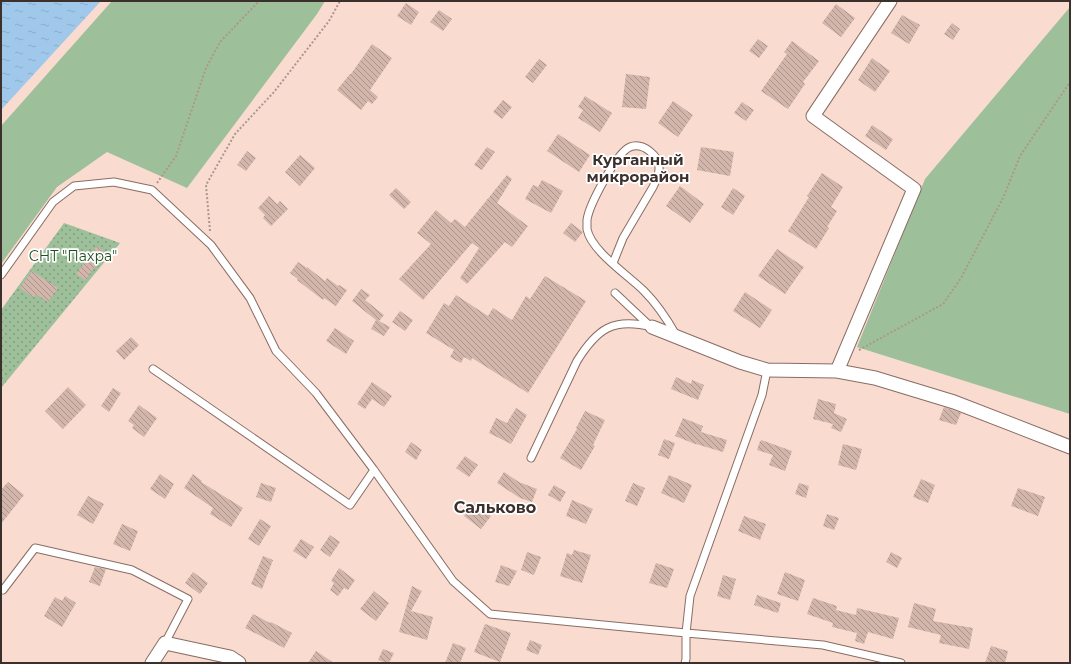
<svg xmlns="http://www.w3.org/2000/svg" width="1071" height="664" font-family="Montserrat,sans-serif">
  <style>
    .grass { fill: #9dc09b }
    .garden { fill: url(#garden-dots) }
    .water { fill: url(#water-ripples) }
    .building { fill: url(#building-back-hatch) }
    .lines { fill: none; stroke-linecap: round; stroke-linejoin: round }
    .service-casing { stroke: #886d64; stroke-width: 9 }
    .minor-casing { stroke: #886d64; stroke-width: 15 }
    .path { stroke: #ac968e; stroke-width: 2; stroke-dasharray: 2 2; stroke-linecap: butt }
    .service { stroke: #fff; stroke-width: 7 }
    .minor { stroke: #fff; stroke-width: 13 }
    .labels { text-anchor: middle; stroke-width: 3.5; stroke-linejoin: round; paint-order: stroke }
    .park-label { font-size: 14px; fill: #1e501e; stroke: #fff }
    .neighbourhood-label { font-size: 15px; font-weight: bold; fill: #3c302c; stroke: #fff }
    .quarter-label { font-size: 16px; font-weight: bold; fill: #3c302c; stroke: #fff }
  </style>
  <defs>
    <pattern id="garden-dots" width="8" height="8" patternUnits="userSpaceOnUse"><rect width="8" height="8" fill="#9dc09b"/><path d="M2 2h.1M6 6h.1" fill="none" stroke="#819c7f" stroke-width="1.8" stroke-linecap="round"/></pattern>
    <pattern id="water-ripples" width="26" height="14" patternUnits="userSpaceOnUse"><rect width="26" height="14" fill="#9fc8ea"/><path d="M2 4q2-2 4 0t4 0M15 11q2-2 4 0t4 0" fill="none" stroke="#8aacc9"/></pattern>
    <pattern id="building-back-hatch" width="6" height="6" patternUnits="userSpaceOnUse"><rect width="6" height="6" fill="#d2b5ab"/><path d="M-1 5l2 2M0 0l6 6M5-1l2 2" fill="none" stroke="#ac948b"/></pattern>
  </defs>
  <rect width="100%" height="100%" fill="#f9dbd0"/>
  <path class="grass" d="M112 1H325L317 14 187 188 107 152 57 187 1 264V126Z
    M1070 7V414L857 347 925 179Z"/>
  <path class="garden" d="M64 223 120 243 1 388V310Z"/>
  <path class="water" d="M1 1H101L1 110Z"/>
  <path class="building" d="M406 3 419 12 411 25 397 16Z
    M836 4 855 18 841 37 822 23Z
    M439 10 452 19 443 31 430 22Z
    M902 15 920 25 909 44 891 33Z
    M952 23 960 29 953 40 944 34Z
    M758 39 768 46 759 58 749 51Z
    M792 41 819 61 803 82 805 84 788 109 761 91 787 54 784 52Z
    M372 44 392 58 370 90 378 97 372 104 368 101 361 110 337 90 350 74H351Z
    M872 58 890 71 875 92 858 80Z
    M539 59 547 65 533 83 525 77Z
    M626 74 650 77 646 109 622 107Z
    M585 96 612 113 600 132 578 118 583 110 578 107Z
    M503 100 512 107 502 119 493 112Z
    M673 101 693 115 678 137 658 123Z
    M742 102 754 110 746 121 734 113Z
    M872 125 893 139 886 150 865 136Z
    M558 134 590 155 579 172 547 151Z
    M487 147 495 152 482 170 474 165Z
    M701 147 734 152 730 176 697 170Z
    M247 151 256 158 246 171 237 165Z
    M300 155 315 168 300 186 285 172Z
    M822 173 843 187 831 207 837 211 827 227 829 228 816 249 788 231 809 197 807 196Z
    M507 175 512 179 497 203 528 226 512 247 505 242 467 284 460 278 479 248 472 243 423 300 399 279 431 244 417 233 436 210 451 223 455 219 465 227Z
    M542 180 563 191 551 213 525 199 533 185 538 187Z
    M680 186 704 204 690 223 666 206Z
    M396 188 411 202 404 209 389 195Z
    M733 188 745 196 733 215 721 207Z
    M269 196 277 204 280 201 288 209 271 226 263 218 265 215 258 208Z
    M571 223 583 232 575 242 563 233Z
    M97 246 106 253 85 280 76 274Z
    M777 249 804 267 785 294 758 276Z
    M298 262 307 268V267L325 281 327 278 338 286 339 285 347 290 336 306 324 298 323 300 297 280 298 279 290 273Z
    M32 271 58 288 48 302 36 294 34 298 20 288Z
    M545 276 586 301 528 393 472 358 471 361 464 357 461 363 450 357 454 350 426 333 444 303 449 306 456 295 488 316 493 308 512 320 526 296 530 299Z
    M361 289 370 295 365 300 384 315 379 321 390 327 384 336 371 329 376 320 352 301Z
    M745 292 772 310 760 328 733 311Z
    M400 311 413 320 405 331 392 322Z
    M335 328 354 341 346 354 326 341Z
    M131 337 139 345 124 360 116 351Z
    M676 377 691 384 692 380 704 385 698 400 671 389Z
    M372 382 392 396 384 407 372 399 365 409 357 404Z
    M68 387 86 405 63 429 45 411Z
    M113 388 121 393 109 412 101 406Z
    M818 399 836 404 834 413 847 419 841 432 831 428 833 424 813 419Z
    M139 405 157 418 144 437 132 428 134 425 128 421Z
    M944 407 961 413 956 425 939 420Z
    M516 408 527 415 511 444 489 433 496 418 507 423Z
    M585 411 605 420 593 445 595 446 581 470 560 458 577 429 576 428Z
    M683 418 703 426 701 432 727 440 723 452 696 444H695L675 436Z
    M664 439 675 443 669 459 658 455Z
    M761 440 792 451 785 471 769 465 773 455 757 450 760 441H761Z
    M411 442 422 450 416 460 405 452Z
    M843 444 862 449 856 470 838 465Z
    M465 456 478 465 469 477 456 468Z
    M504 472 519 482 537 489 532 502 520 498 497 483Z
    M160 474 174 484 165 499 150 489Z
    M193 474 202 481 201 482 243 508 231 527 210 514 213 508 184 488Z
    M669 475 692 485 684 503 661 493Z
    M921 479 935 485 928 503 913 497Z
    M8 482 24 495 1 524V490Z
    M261 483 276 488 271 502 256 497Z
    M633 483 645 488 637 506 625 501Z
    M799 483 809 486 806 498 795 494Z
    M554 485 566 492 560 502 548 495Z
    M1018 488 1045 497 1038 516 1011 506Z
    M88 496 104 504 93 524 77 515Z
    M572 500 593 509 586 524 566 516Z
    M474 503 491 516 481 529 464 516Z
    M827 514 839 518 834 530 823 526Z
    M744 516 766 524 760 540 738 531Z
    M260 519 271 526 259 546 248 539Z
    M122 524 138 531 130 551 113 544Z
    M330 535 340 542 330 557 320 550Z
    M301 539 314 547 306 559 293 551Z
    M574 550 591 555 582 583 560 576 567 553 572 555Z
    M527 552 541 557 534 575 521 570Z
    M891 552 902 558 897 568 886 562Z
    M263 556 273 560 262 589 251 584Z
    M656 563 674 569 667 588 649 583Z
    M501 565 517 571 509 586 495 582Z
    M95 567 106 569 100 586 89 582Z
    M339 568 355 580 348 590 344 588 338 596 330 590 334 583 331 581Z
    M193 572 208 583 200 594 185 583Z
    M785 572 805 580 798 601 777 594Z
    M723 575 736 579 730 600 717 596Z
    M412 586 422 591 411 611 433 617 427 640 399 632Z
    M374 591 389 603 376 621 360 609Z
    M757 595 781 603 778 613 754 605Z
    M65 596 76 603 62 627 44 616 55 597 62 601Z
    M813 598 837 606 836 610 856 615 857 608 899 618 893 639 868 632 864 644 855 641 857 633 832 627 833 623 807 614Z
    M914 603 936 609 933 621 973 628 969 649 939 643 941 635 908 627Z
    M253 614 270 623 271 622 292 633 284 648 245 628Z
    M485 624 511 633 500 662 474 652Z
    M530 640 542 645 538 655 526 650Z
    M453 643 466 648 460 663H445Z
    M991 646 1008 651 1005 663H985Z
    M383 649 394 653 389 663H387L378 660Z
    M316 651 334 663H308Z"/>
  <g class="lines">
    <defs>
      <path id="service" d="M613 263 623 238 653 187C656 181 659 175 659 169 660 156 643 142 630 147 617 152 589 205 587 220 587 222 587 226 587 229 591 251 628 275 644 291 657 304 667 319 676 335
        M1 275 53 202 74 186 114 182 152 190 211 245 250 298 276 351 316 393 374 470 453 581 490 614 686 633 823 645 901 663
        M615 293 650 326
        M153 369 350 505 374 470
        M531 458 577 361C597 329 613 317 652 327
        M3 590 35 548 132 570 188 599 165 643
        M685 663 686 659V633L690 596 762 395 767 370"/>
      <path id="minor" d="M652 327 740 362 767 370 837 371 875 378 954 402 1070 447
        M837 371 914 189 813 116 890 1
        M152 663 165 643 230 657 239 663"/>
    </defs>
    <use href="#service" class="service-casing"/>
    <use href="#minor" class="minor-casing"/>
    <path class="path" d="M157 183 176 156 206 68 220 42 259 1
      M210 231 206 185 235 134 274 92 329 21 340 1
      M859 350 943 304 961 278 1003 198 1020 156 1070 82"/>
    <use href="#service" class="service"/>
    <use href="#minor" class="minor"/>
  </g>
  <g class="labels">
    <g class="park-label">
      <text x="73" y="261">СНТ "Пахра"</text>
    </g>
    <g class="neighbourhood-label">
      <text x="638" y="165">Курганный<tspan x="638" dy="17">микрорайон</tspan></text>
    </g>
    <g class="quarter-label">
      <text x="495" y="513">Сальково</text>
    </g>
  </g>
  <rect width="1071" height="664" fill="none" stroke="#3c302c" stroke-width="4"/>
</svg>
